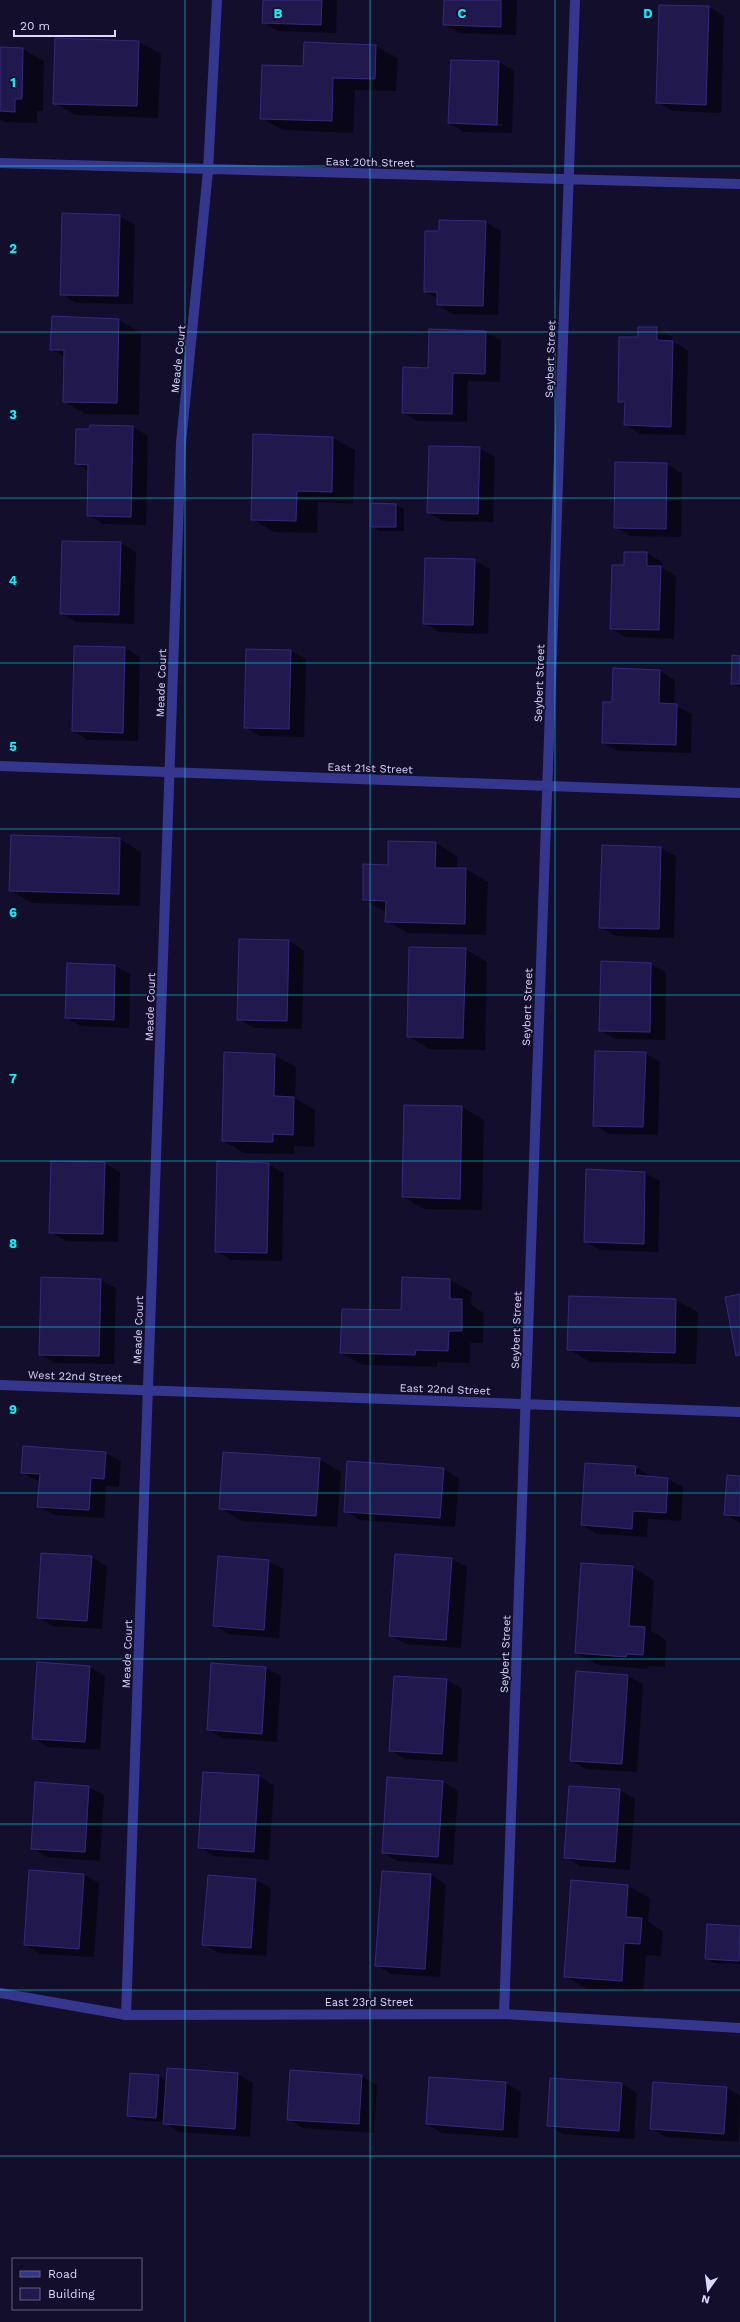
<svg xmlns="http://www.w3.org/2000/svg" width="740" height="2322" font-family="'Work Sans',sans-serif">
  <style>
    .shadow { fill: #0007; fill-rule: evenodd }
    .building { fill: #21194e; stroke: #35297c }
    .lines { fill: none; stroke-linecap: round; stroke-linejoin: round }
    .minor { stroke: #35378f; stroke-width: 10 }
    .grid { fill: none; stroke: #05f4ff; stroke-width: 1; stroke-opacity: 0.55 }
    .labels { text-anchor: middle; stroke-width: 3.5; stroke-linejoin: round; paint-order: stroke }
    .street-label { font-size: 11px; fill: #dbd9ff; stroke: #120e2c }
    .grid-label { font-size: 13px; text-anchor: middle; font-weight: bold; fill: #05f4ff; stroke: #120e2c; stroke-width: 3.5; stroke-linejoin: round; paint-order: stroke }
  </style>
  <rect width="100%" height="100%" fill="#120e2c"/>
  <path class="shadow" d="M264 0H337L336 33 278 31 263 22Z
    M445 0H517L516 35 459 33 444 24Z
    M709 7 724 16 721 113 672 111 657 102Z
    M139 42 161 54 158 118 75 115 54 103Z
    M305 43 376 46 398 58 396 91 355 90 353 133 283 130 261 118 304 68Z
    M0 48 23 49 44 61 43 111H37V123L5 122 0 119Z
    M499 62 514 71 512 133 464 132 449 123ZM463 123 502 124V126L463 125Z
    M120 216 135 225 133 304 76 303 61 294Z
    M485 222 501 231 498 315 453 314 438 305V299L425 291 440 232Z
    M53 317 119 320 141 333 139 415 85 414 64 401 65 357 51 349Z
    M657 328 672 337V341L688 350 686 435 640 434 625 425V405L619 401 639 338Z
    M486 332 501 340 500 382 468 381 467 422 418 421 403 413 429 369Z
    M91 426 133 427 148 436 146 525 103 524 88 515 89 471 76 463Z
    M254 435 333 438 355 450 353 504 318 502 317 533 274 532 252 519Z
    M480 448 495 457 493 522 443 521 428 512Z
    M616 463 667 464 682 473 681 537 630 536 615 527Z
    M372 504 396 505 404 509V531H379L372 526Z
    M121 543 136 552 134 624 76 622 61 613Z
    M625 553H647L662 562V568L676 576 674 639 626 637 611 629 625 566Z
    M474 560 490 569 488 634 439 632 424 623Z
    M125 648 140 657 138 741 88 740 73 731Z
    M291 651 306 659 304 737 260 736 245 727Z
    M740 657V688L732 683Z
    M660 671 675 680 674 705 692 714 691 753 618 751 603 743 613 703Z
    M120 839 141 852 140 906 32 903 10 890Z
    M436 843 457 856V869H466L488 882 486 935 408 933 386 921V912L364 900 389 866Z
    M661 848 676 856 674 938 616 936 600 927Z
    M289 941 304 950 302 1029 254 1028 238 1019Z
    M465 949 487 962 485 1050 429 1049 408 1036Z
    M602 962 651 964 666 972 665 1040 615 1039 600 1030Z
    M68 964 115 966 130 974 129 1028 81 1026 66 1018Z
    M645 1053 660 1062 658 1135 609 1134 594 1125Z
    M274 1055 296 1067 295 1098 315 1110 314 1147 294 1146V1154L244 1153 223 1141Z
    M405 1106 462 1107 484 1120 482 1210 424 1209 403 1197Z
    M104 1163 120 1172 118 1242 66 1241 50 1232Z
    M268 1164 284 1173 282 1261 231 1260 216 1251Z
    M587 1171 645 1173 660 1181 658 1252 600 1250 585 1241Z
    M42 1278 101 1280 116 1288 114 1364 55 1363 40 1354Z
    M403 1278 450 1280 472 1292 471 1305 484 1313 483 1343H470V1363L437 1362V1367L363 1365 341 1353 402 1311Z
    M570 1297 676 1300 698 1312 696 1364 590 1362 568 1349Z
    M105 1453 121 1461 119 1487 106 1486 104 1518 54 1515 39 1506 40 1482 22 1473Z
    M319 1459 341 1472 337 1527 242 1521 220 1508Z
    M636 1467 651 1477 668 1479 683 1487 681 1521 648 1519 647 1537 597 1534 582 1525Z
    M443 1469 459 1478 455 1527 360 1520 345 1511Z
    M740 1477V1523L725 1514Z
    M91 1557 107 1566 102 1629 53 1626 38 1617Z
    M452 1559 467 1567 461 1648 406 1644 390 1635Z
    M268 1561 284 1569 279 1638 229 1634 214 1625Z
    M632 1567 654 1580 651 1631 666 1640 665 1667 648 1666V1669L598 1665 576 1653Z
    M38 1663 90 1667 105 1676 100 1750 48 1747 33 1738Z
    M266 1668 281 1676 277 1742 223 1738 208 1729Z
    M628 1676 643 1684 637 1772 586 1769 571 1760Z
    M395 1677 447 1680 462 1689 457 1762 405 1759 390 1750Z
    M204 1773 259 1776 274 1785 269 1860 214 1856 199 1847Z
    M443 1782 458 1791 453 1865 398 1861 383 1853Z
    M89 1787 104 1795 100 1861 47 1857 32 1848Z
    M570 1787 620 1790 635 1799 630 1870 580 1866 565 1857Z
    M383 1872 431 1875 446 1884 440 1977 391 1974 376 1965Z
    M84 1875 99 1883 94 1957 40 1954 25 1945Z
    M256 1880 271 1888 266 1956 219 1953 204 1944Z
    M572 1882 628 1886 650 1898 648 1922 663 1931 661 1956 646 1955 643 1992 587 1989 565 1976Z
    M708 1925 740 1927V1964L714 1963 706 1958Z
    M168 2069 238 2074 253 2083 250 2137 179 2132 164 2122 136 2120 128 2116 159 2076 167 2081Z
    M362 2076 377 2085 374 2133 303 2128 288 2119Z
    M506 2083 521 2092 518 2138 442 2133 427 2124Z
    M622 2084 637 2093 634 2139 563 2134 548 2125Z
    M727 2088 740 2096 739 2142 666 2137 651 2128Z"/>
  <path class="building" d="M263 0H322L321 25 262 23Z
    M444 0H501V27L443 25Z
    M659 5 709 6 706 105 656 103Z
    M55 38 139 41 137 106 53 104Z
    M304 42 376 45 375 79 333 78 332 121 260 119 262 65 303 66Z
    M0 47 23 48 22 99H15V112L0 111Z
    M451 60 499 61 497 125 448 123Z
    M62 213 120 215 118 296 60 295Z
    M439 220 486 221 483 306 437 305V292H424L425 231H439Z
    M52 316 119 319 117 403 63 402 64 350H50Z
    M638 327H657V340L673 341 671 427 624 425 625 402H618L619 337H638Z
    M429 329 486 331 485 374 453 373 452 414 402 413 403 367 428 368Z
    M90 425 133 426 131 517 87 516 88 465 75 464 76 429H89Z
    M253 434 333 437 332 492 297 491 296 521 251 520Z
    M429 446 480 447 478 514 427 513Z
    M615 462 667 463 666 529 614 528Z
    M371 503 396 504V527H371Z
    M62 541 121 542 119 615 60 614Z
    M624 552H647V566H661L659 630 610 629 612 565H624Z
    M425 558 475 559 473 625 423 624Z
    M74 646 125 647 123 733 72 731Z
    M246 649 291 650 289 729 244 728Z
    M732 655 740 656V684H731Z
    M613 668 660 670 659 703 677 704 676 745 602 743 603 702H612Z
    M11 835 120 838 119 894 9 891Z
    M388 841 436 842 435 868H466L465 924 385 922 386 901 363 900V864L388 865Z
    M602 845 661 847 659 929 599 928Z
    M239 939 289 940 287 1021 237 1020Z
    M409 947 466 948 463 1038 407 1037Z
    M601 961 651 963 650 1032 599 1031Z
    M67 963 115 965 114 1020 65 1018Z
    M595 1051 646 1052 643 1127 593 1126Z
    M224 1052 275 1054 274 1096 294 1097 293 1135 273 1134V1142L222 1141Z
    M404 1105 462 1106 460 1199 402 1197Z
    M51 1161 105 1162 103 1234 49 1233Z
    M217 1161 269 1163 267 1253 215 1252Z
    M586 1169 645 1172 644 1244 584 1242Z
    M41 1277 101 1279 99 1356 39 1355Z
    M402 1277 450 1279V1299H462V1331H449L448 1351 416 1350 415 1355 340 1353 342 1309 401 1310Z
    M740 1294V1355L736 1356 725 1297Z
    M569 1296 676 1299 675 1353 567 1350Z
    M23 1446 106 1452 104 1479 91 1478 89 1510 37 1507 40 1474 21 1473Z
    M223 1452 320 1458 316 1516 219 1509Z
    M347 1461 444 1468 440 1518 344 1512Z
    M585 1463 636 1466 635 1475 668 1478 666 1513 633 1511 632 1529 581 1525Z
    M727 1475 740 1476V1516L724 1515Z
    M41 1553 92 1556 87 1621 37 1618Z
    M395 1554 452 1558 446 1640 389 1636Z
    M218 1556 269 1560 264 1630 213 1626Z
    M581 1563 633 1566 629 1626 645 1627 643 1655 627 1654 626 1657 575 1653Z
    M37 1662 90 1666 85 1742 32 1739Z
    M211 1663 266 1667 262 1734 207 1730Z
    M576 1671 628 1675 622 1764 570 1761Z
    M394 1676 447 1679 442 1754 389 1751Z
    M203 1772 259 1775 254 1852 198 1848Z
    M387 1777 443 1781 438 1857 382 1853Z
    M35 1782 89 1786 85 1852 31 1849Z
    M569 1786 620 1789 615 1862 564 1858Z
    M29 1870 84 1874 79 1949 24 1945Z
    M382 1871 431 1874 425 1969 375 1966Z
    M208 1875 256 1879 251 1948 202 1945Z
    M571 1880 628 1885 626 1917 642 1918 640 1944 624 1943 622 1981 564 1977Z
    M707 1924 740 1926 739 1961 705 1959Z
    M167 2068 238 2073 235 2129 163 2124Z
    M290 2070 362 2075 359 2124 287 2120Z
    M130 2073 159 2075 156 2118 127 2116Z
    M429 2077 506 2082 503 2130 426 2124Z
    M550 2078 622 2083 619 2131 547 2126Z
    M653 2082 727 2087 724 2134 650 2129Z"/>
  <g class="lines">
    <path class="minor" d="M0 163C247 172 493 175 740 184
      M0 766 740 793
      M0 1385 740 1412
      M0 1993 126 2015 504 2014 740 2028
      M504 2014 575 0
      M126 2015 181 443 208 171 217 0"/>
  </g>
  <path class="grid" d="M185 0V2322M370 0V2322M555 0V2322M0 166H740M0 332H740M0 498H740M0 663H740M0 829H740M0 995H740M0 1161H740M0 1327H740M0 1493H740M0 1659H740M0 1824H740M0 1990H740M0 2156H740"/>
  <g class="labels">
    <g class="street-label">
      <text transform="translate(370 162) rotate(1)" y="4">East 20th Street</text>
      <text transform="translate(178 359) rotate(-84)" y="4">Meade Court</text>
      <text transform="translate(550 359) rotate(-88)" y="4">Seybert Street</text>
      <text transform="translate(161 683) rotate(-88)" y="4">Meade Court</text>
      <text transform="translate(539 683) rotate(-88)" y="4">Seybert Street</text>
      <text transform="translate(370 768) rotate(2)" y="4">East 21st Street</text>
      <text transform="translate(150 1007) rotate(-88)" y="4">Meade Court</text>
      <text transform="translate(527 1007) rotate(-88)" y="4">Seybert Street</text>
      <text transform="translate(138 1330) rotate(-88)" y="4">Meade Court</text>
      <text transform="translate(516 1330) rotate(-88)" y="4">Seybert Street</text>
      <text transform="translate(75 1376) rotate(2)" y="4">West 22nd Street</text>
      <text transform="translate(445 1389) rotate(2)" y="4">East 22nd Street</text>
      <text transform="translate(127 1654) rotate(-88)" y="4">Meade Court</text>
      <text transform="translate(505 1654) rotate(-88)" y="4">Seybert Street</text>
      <text x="369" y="2006">East 23rd Street</text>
    </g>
  </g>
  <g class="grid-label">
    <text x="278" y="18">B</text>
    <text x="462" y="18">C</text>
    <text x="648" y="18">D</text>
    <text x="13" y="87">1</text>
    <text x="13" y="253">2</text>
    <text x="13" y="419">3</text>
    <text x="13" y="585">4</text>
    <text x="13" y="751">5</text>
    <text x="13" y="917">6</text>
    <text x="13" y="1083">7</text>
    <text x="13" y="1248">8</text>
    <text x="13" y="1414">9</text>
  </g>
  <rect x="12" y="2258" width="130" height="52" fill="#120e2c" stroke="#625f80"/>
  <rect x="20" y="2271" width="20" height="6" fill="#35378f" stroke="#625f80"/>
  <text x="48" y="2278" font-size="12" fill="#dbd9ff">Road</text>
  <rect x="20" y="2288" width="20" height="12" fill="#21194e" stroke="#625f80"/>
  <text x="48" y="2298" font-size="12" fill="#dbd9ff">Building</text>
  <g transform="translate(708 2290) rotate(194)" stroke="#120e2c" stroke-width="3" paint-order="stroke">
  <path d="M0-3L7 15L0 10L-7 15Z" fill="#dbd9ff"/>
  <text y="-6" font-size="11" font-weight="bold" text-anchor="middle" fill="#dbd9ff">N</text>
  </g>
  <path d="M14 30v6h101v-6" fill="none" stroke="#dbd9ff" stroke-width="2"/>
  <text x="20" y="30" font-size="12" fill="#dbd9ff" stroke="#120e2c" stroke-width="3" paint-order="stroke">20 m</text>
</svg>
